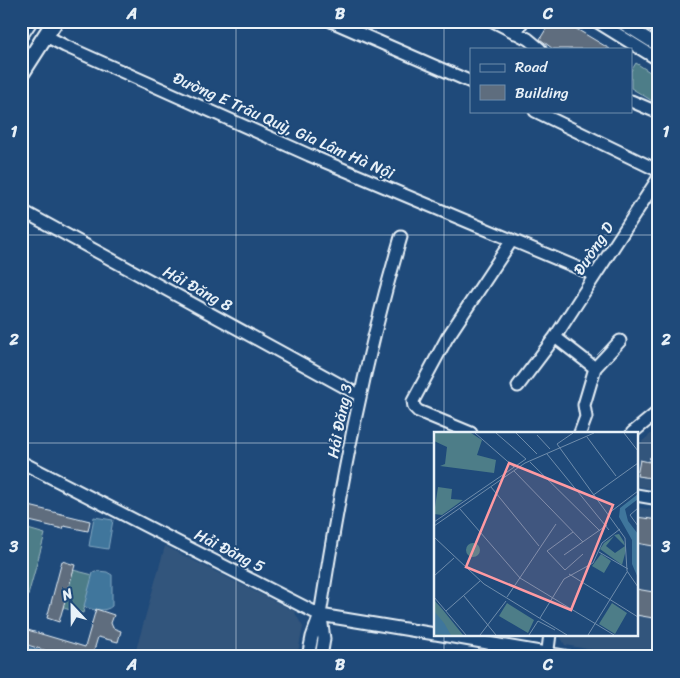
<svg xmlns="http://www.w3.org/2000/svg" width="680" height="678" font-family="Sriracha,sans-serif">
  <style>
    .built { fill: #32547b }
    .green { fill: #4d7d88; stroke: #9ab7c0 }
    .water { fill: #3f769c; stroke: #83a7c1 }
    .building { fill: #5e6d7e; stroke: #e8f1f8 }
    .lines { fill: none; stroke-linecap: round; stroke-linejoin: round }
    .minor-casing { stroke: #e8f1f8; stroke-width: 15 }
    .major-casing { stroke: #e8f1f8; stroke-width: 19 }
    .minor { stroke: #1f4a7a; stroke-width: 11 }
    .major { stroke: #1f4a7a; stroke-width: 15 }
    .grid { fill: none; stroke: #e8f1f8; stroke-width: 1; stroke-opacity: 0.55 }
    .labels { text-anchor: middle; stroke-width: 4; stroke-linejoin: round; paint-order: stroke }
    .street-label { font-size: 16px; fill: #e8f1f8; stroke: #1f4a7a }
    .inset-road { fill: none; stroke: #6f8dac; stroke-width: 1 }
    .view { fill: #ff9aa2; fill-opacity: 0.15; stroke: #ff9aa2; stroke-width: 2.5 }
    .inset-edge { fill: none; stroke: #e8f1f8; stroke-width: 2.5 }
    .neatline { fill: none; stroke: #e8f1f8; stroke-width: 2 }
    .grid-label { font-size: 16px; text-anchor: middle; font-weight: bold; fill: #e8f1f8 }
  </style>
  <rect width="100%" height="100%" fill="#1f4a7a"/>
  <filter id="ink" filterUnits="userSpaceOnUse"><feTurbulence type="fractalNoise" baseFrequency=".02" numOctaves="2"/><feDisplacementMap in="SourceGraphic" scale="10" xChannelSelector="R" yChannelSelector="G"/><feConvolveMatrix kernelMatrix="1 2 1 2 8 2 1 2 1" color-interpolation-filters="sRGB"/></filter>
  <g filter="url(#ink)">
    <path class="built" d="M659 427V490L636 486V444H639Z
      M636 507 659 511V657H632L565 645 559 634H636Z
      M165 546 294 611 303 627 297 657H134Z"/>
    <path class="green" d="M636 63 659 78V105L631 88V71Z
      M21 527 45 534 22 617H21Z
      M73 570 93 575 83 613 63 608Z"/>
    <path class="water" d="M94 517 113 520 108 549 89 546Z
      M98 571 107 572 112 575V606C106 612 91 611 84 606L93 573Z
      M21 646 49 653 46 657H21Z"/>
    <path class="building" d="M563 21 610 49H553L540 39 549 24Z
      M650 457 659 458V479L637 476 640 460 649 462Z
      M21 504 90 521 88 531 64 526 63 529 21 519Z
      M636 517 659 520V547L636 543Z
      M62 561 75 565 59 622 47 618Z
      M636 589 659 593V619L636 615Z
      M96 609 114 615 111 623 113 628 121 631 118 642 98 637 92 657H67L21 643V628L85 647Z"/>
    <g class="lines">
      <defs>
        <path id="minor" d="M331 21 471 82
          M493 21 528 39 540 49
          M596 21 659 60
          M619 21 659 46
          M515 33 523 21
          M46 36 65 46 309 155 595 275
          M631 101 659 113
          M535 111 659 171
          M21 210 359 395
          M555 337 595 368
          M518 386 555 337 659 177
          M471 433 418 411 414 407 413 401 447 338 512 240
          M580 433 586 417 584 405 595 368 620 341
          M632 433 659 411
          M21 462 320 615 435 634
          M636 495 659 499
          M321 617 324 639 321 657
          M436 634 569 657
          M308 657 312 637 320 615C340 487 364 361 401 237
          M547 657 550 634"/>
        <path id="major" d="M21 33 29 21
          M21 74 55 21"/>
      </defs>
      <use href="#minor" class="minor-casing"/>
      <use href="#major" class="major-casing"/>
      <use href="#minor" class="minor"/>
      <use href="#major" class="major"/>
    </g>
  </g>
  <path class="grid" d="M236 21V657M444 21V433M21 235H659M21 443H435M636 443H659M444 634V657"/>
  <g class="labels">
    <g class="street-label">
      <text transform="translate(284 125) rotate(24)" y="6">Đường E Trâu Quỳ, Gia Lâm Hà Nội</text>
      <text transform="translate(593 248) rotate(-57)" y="6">Đường D</text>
      <text transform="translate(198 288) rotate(29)" y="6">Hải Đăng 8</text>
      <text transform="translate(339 421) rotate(-79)" y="6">Hải Đăng 3</text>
      <text transform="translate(230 550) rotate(27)" y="6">Hải Đăng 5</text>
    </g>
  </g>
  <g transform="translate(434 432)">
    <rect width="204" height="204" fill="#1f4a7a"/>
    <path d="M0 1H37L48 8 43 23 62 28 60 41 6 34 11 32 13 15 0 9ZM4 55 18 57 17 67 29 68 8 83 0 82ZM185 102 190 110 192 118 188 133 166 117 170 111 180 104 172 114 181 121 191 114 180 103ZM32 118a7 7 0 1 1 14 0a7 7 0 1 1-14 0ZM167 122 177 129 170 141 158 134ZM0 168 9 178 29 203H0ZM73 171 100 188 94 201 65 184ZM178 171 193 181 181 202 165 192Z" fill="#4d7d88"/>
    <path d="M204 62V67L191 77 194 89 204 102V146L198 132V108L185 85 186 76ZM0 179 10 191 17 203 0 202Z" fill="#3f769c"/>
    <path class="inset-road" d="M41 1 80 35M62 1 92 27M82 1 103 22M190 1 204 19M103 3 116 17M153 5 182 44M123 12 191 106 193 139 204 155M123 12 139 1M113 22 175 98M96 30 166 99M80 39 149 110M57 55 105 114M158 64 204 31M204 76 196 83 204 94M26 77 86 146 180 203M175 81 204 59M0 90 92 27M0 94 91 31 160 1M139 100 113 119 131 138 149 122M0 105 50 152 133 203M165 120 194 137M130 123 173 93M135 142 204 185M0 144 20 126M30 164 62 203M0 165 32 203M73 165 122 92M12 179 46 149M106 186 130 147 159 131 168 111 186 97M104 189 121 198M46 203 72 169M95 203 104 189M154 203 193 140"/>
    <path class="view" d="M75 31 179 73 137 178 32 135Z"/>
    <rect width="204" height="204" class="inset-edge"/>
  </g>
  <rect width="680" height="678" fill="none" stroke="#1f4a7a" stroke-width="55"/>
  <rect x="470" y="48" width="162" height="65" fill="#1f4a7a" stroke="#6f8dac"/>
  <rect x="480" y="64" width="25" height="8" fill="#1f4a7a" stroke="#6f8dac"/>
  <text x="515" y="72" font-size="15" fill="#e8f1f8">Road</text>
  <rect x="480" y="85" width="25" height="15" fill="#5e6d7e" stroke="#6f8dac"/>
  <text x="515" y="98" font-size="15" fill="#e8f1f8">Building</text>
  <g transform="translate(72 606) rotate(338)" stroke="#1f4a7a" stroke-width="4" paint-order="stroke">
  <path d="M0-4L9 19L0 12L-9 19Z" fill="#e8f1f8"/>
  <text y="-8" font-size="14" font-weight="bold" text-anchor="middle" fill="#e8f1f8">N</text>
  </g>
  <rect x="28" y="28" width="624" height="622" class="neatline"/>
  <g class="grid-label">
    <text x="132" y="19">A</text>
    <text x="340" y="19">B</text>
    <text x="548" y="19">C</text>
    <text x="14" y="137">1</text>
    <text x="666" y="137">1</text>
    <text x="14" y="345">2</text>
    <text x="666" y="345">2</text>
    <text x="14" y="552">3</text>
    <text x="666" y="552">3</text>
    <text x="132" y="670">A</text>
    <text x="340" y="670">B</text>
    <text x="548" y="670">C</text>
  </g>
</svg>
